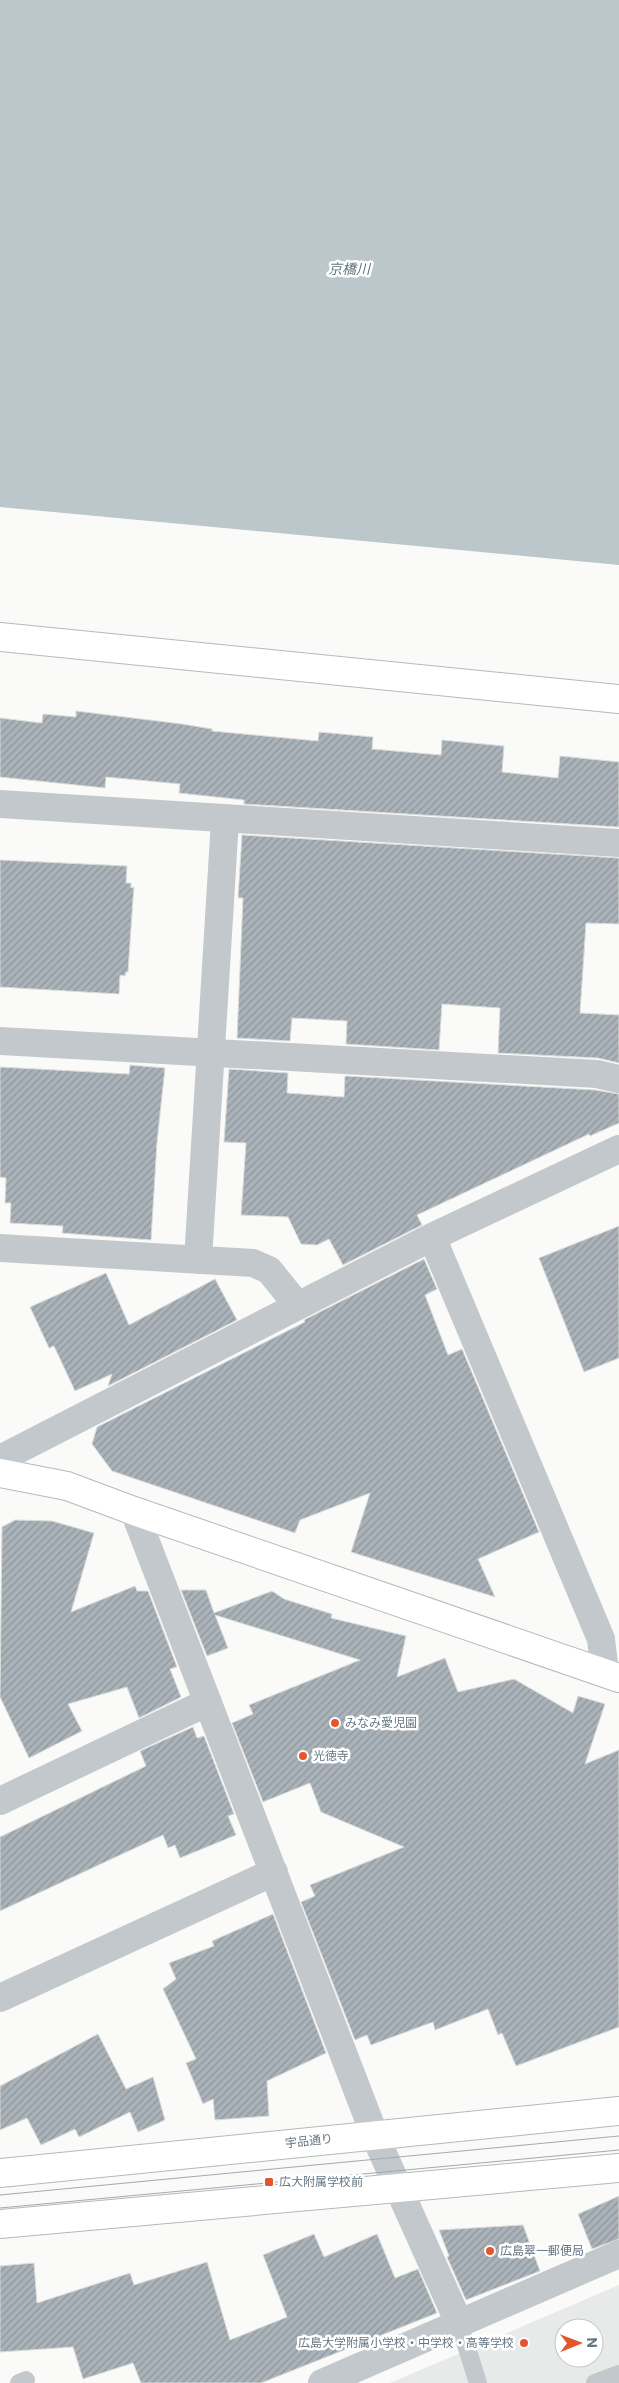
<svg xmlns="http://www.w3.org/2000/svg" width="619" height="2383" font-family="Commissioner,'Noto Sans JP',sans-serif">
  <style>
    .built { fill: #e8e9e9; fill-rule: evenodd }
    .water { fill: #bbc7cb }
    .building { fill: url(#building-hatch); stroke: #dcdcda }
    .lines { fill: none; stroke-linecap: round; stroke-linejoin: round }
    .secondary-casing { stroke: #b3babf; stroke-width: 30 }
    .highway-casing { stroke: #b4b9bd; stroke-width: 30 }
    .lane { stroke: #c3c8cc; stroke-width: 18 }
    .street { stroke: #c3c8cc; stroke-width: 28 }
    .secondary { stroke: #fff; stroke-width: 28 }
    .highway { stroke: #fff; stroke-width: 28 }
    .tram { stroke: #a2aab0; stroke-width: 1 }
    .poi-dot { fill: #e4572e; stroke: #fff; stroke-width: 2 }
    .labels { text-anchor: middle; stroke-width: 5; stroke-linejoin: round; paint-order: stroke }
    .poi-label { font-size: 12px; fill: #657683; stroke: #fff; text-anchor: start }
    .street-label { font-size: 12px; fill: #657683; stroke: #fff }
    .water-label { font-size: 14px; font-style: italic; fill: #60757c; stroke: #fff }
  </style>
  <defs>
    <pattern id="building-hatch" width="6" height="6" patternUnits="userSpaceOnUse" patternTransform="scale(1.25)"><rect width="6" height="6" fill="#aab3b9"/><path d="M-1 1l2-2M0 6l6-6M5 7l2-2" fill="none" stroke="#8e969c"/></pattern>
  </defs>
  <rect width="100%" height="100%" fill="#fafaf8"/>
  <path class="built" d="M619 2285V2383H390ZM564 2328H594V2358H564Z"/>
  <path class="water" d="M0 0H619V565L0 507Z"/>
  <path class="building" d="M76 711 182 724 212 729V731L318 741 319 732 373 737 372 749 441 755 442 740 504 746 502 772 558 778 560 756 619 762V827L244 804V800L179 793 180 784 106 777 105 788 0 777V718L42 723 43 714 76 717Z
    M242 835 619 858V924L586 923 580 1013 619 1015V1063L598 1058 498 1053 500 1008 442 1004 439 1050 346 1044 347 1021 292 1018 290 1041 237 1038 243 898H238Z
    M0 860 127 866 126 883H131V888L134 887 133 899 128 972H126L125 976 120 975 119 994 0 987Z
    M130 1065 165 1068 157 1142 151 1240 62 1233 63 1226 10 1223 11 1203H5L6 1178 0 1177V1067L129 1074Z
    M229 1069 288 1073 287 1093 344 1097 345 1076 595 1090 619 1094V1123L590 1136 589 1134 417 1215 422 1225 343 1265 329 1239 317 1245 301 1244 288 1217 241 1215 246 1143 224 1142Z
    M619 1226V1358L584 1372 539 1258Z
    M424 1259 437 1289 425 1295 448 1355 462 1349 539 1532 478 1559 495 1597 351 1552 370 1493 300 1520 295 1533 112 1471 92 1444 97 1427 305 1322 304 1320Z
    M106 1273 129 1325 215 1279 237 1320 108 1386 112 1374 75 1391 54 1346 49 1348 30 1307Z
    M15 1520 52 1521 94 1533 71 1612 135 1586 137 1591H148L177 1667 170 1669 181 1697 139 1718 127 1687 68 1704 82 1731 29 1758 0 1697 2 1527Z
    M181 1590H206L214 1613 272 1591 284 1599 332 1614 331 1618 406 1636 397 1677 445 1658 458 1692 514 1679 573 1713 578 1696 605 1704 585 1764 619 1750V2027L516 2066 502 2033 498 2035 488 2009 435 2030 433 2022 371 2045 367 2035 355 2040 301 1902 315 1896 310 1885 404 1847 321 1812 310 1783 263 1802 232 1723 253 1714 249 1705 360 1660 215 1615 228 1648 207 1656Z
    M193 1727 197 1738 204 1736 234 1814 228 1816 236 1835 180 1858 175 1845 168 1848 163 1835 0 1911V1837L146 1766 140 1751Z
    M273 1914 326 2053 267 2081 269 2116 215 2120 213 2099 203 2104 186 2063 196 2059 163 1989 176 1979 169 1963 214 1946 212 1941Z
    M98 2034 126 2089 153 2077 165 2120 138 2132 130 2112 79 2137 75 2129 41 2145 27 2118 0 2130V2086Z
    M619 2196V2239L592 2249 578 2214Z
    M523 2225 540 2271 466 2300 447 2257 449 2256 439 2230Z
    M314 2234 324 2257 377 2234 395 2278 418 2269 437 2313 261 2383H141L133 2363 83 2379 73 2347 0 2352V2266L34 2263 37 2303 130 2273 134 2285 207 2262 230 2340 287 2317 263 2255Z"/>
  <g class="lines">
    <defs>
      <path id="secondary" d="M0 637 619 699
        M0 1473 67 1486 134 1511 619 1678"/>
      <path id="highway" d="M0 2173 619 2111
        M0 2224 619 2168"/>
    </defs>
    <use href="#secondary" class="secondary-casing"/>
    <use href="#highway" class="highway-casing"/>
    <path class="lane" d="M459 2323 478 2383
      M19 2383 26 2380
      M595 2383 619 2374"/>
    <path class="street" d="M0 804 619 843
      M0 1041 597 1074 619 1079
      M432 1237 601 1639 605 1673
      M0 1248 253 1263 269 1270 298 1306
      M198 1260 225 820
      M0 1459 432 1237 619 1149
      M134 1511 375 2136 459 2323
      M0 1801 208 1702
      M0 1998 274 1872
      M322 2383 619 2254"/>
    <use href="#secondary" class="secondary"/>
    <use href="#highway" class="highway"/>
    <path class="tram" d="M0 2195 619 2136
      M0 2208 619 2150"/>
  </g>
  <g class="poi-dot">
    <circle cx="335" cy="1723" r="5"/>
    <circle cx="303" cy="1756" r="5"/>
    <rect x="264" y="2177" width="10" height="10" rx="2.5"/>
    <circle cx="490" cy="2251" r="5"/>
    <circle cx="524" cy="2343" r="5"/>
  </g>
  <g class="labels">
    <g class="poi-label">
      <text x="345" y="1727">みなみ愛児園</text>
      <text x="313" y="1760">光徳寺</text>
      <text x="279" y="2186">広大附属学校前</text>
      <text x="500" y="2255">広島翠一郵便局</text>
      <text x="514" y="2347" text-anchor="end">広島大学附属小学校・中学校・高等学校</text>
    </g>
    <g class="street-label">
      <text transform="translate(309 2141) rotate(-6)" y="4">宇品通り</text>
    </g>
    <g class="water-label">
      <text x="349" y="274">京橋川</text>
    </g>
  </g>
  <g transform="translate(579 2343) rotate(89)"><circle r="24" fill="#ffffff" stroke="#c1c8cd"/>
  <path d="M0-4L9 19L0 12L-9 19Z" fill="#e4572e"/>
  <text y="-8" font-size="14" font-weight="bold" text-anchor="middle" fill="#657683">N</text>
  </g>
</svg>
